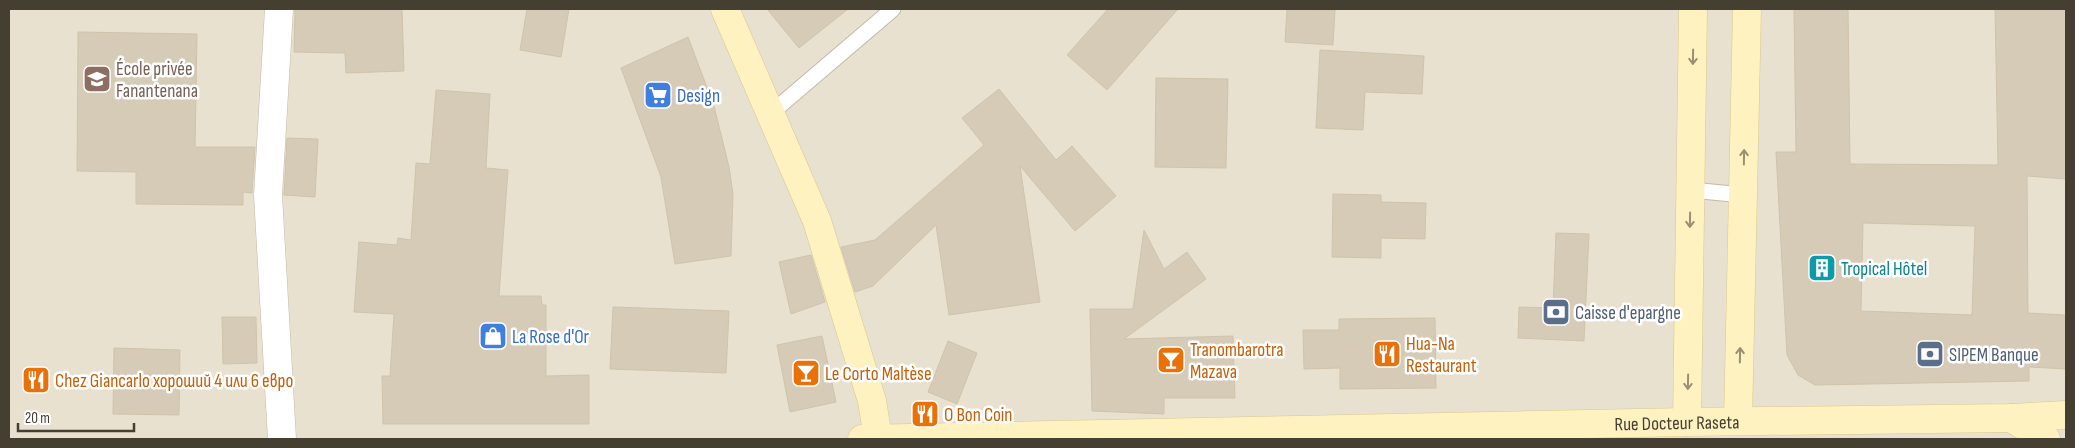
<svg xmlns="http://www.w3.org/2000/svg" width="2075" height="448" font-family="'Sofia Sans Condensed',sans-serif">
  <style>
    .residential { fill: #e8e1d0 }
    .building { fill: #d5cbb7; stroke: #d1c3aa; fill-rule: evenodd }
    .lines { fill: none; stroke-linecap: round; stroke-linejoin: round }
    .lane-casing { stroke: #c2baa7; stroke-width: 17 }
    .street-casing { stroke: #c2baa7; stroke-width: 29 }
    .secondary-casing { stroke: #d8c78d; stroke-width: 29 }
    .lane { stroke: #fff; stroke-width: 15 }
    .street { stroke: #fff; stroke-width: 28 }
    .secondary { stroke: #fff2c1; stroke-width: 28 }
    .oneway { stroke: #999072 }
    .labels { text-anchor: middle; stroke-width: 5; stroke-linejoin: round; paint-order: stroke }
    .education-label { font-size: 19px; fill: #785e54; stroke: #fff; text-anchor: start }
    .shop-label { font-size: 19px; fill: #366cbe; stroke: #fff; text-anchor: start }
    .culture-label { font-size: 19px; fill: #0d838f; stroke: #fff; text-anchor: start }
    .service-label { font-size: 19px; fill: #4e5e75; stroke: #fff; text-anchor: start }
    .food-label { font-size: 19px; fill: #c56008; stroke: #fff; text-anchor: start }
    .street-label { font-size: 19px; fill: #453f32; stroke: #fff }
  </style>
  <rect width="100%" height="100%" fill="#f3efe3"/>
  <path class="residential" d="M9 9H2066V439H9Z"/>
  <path class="building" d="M295 9H402L404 71 346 73 345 53 294 52Z
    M527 9H569L561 57 520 50Z
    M767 9H848L799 48Z
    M1108 9H1178L1107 90 1067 55Z
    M1287 9 1335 10 1333 45 1285 42Z
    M1794 9H1848L1850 164 1998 165 1995 9H2066V179L2027 176 2028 313 2066 315V369L2029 367V381L1815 385 1798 375 1787 355 1776 152H1796ZM1863 223 1975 226 1972 315 1861 311Z
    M78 32 197 34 195 147H255L252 193 243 192V205L136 204V172L77 171Z
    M688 37 714 106 729 167 733 194 731 256 675 264 661 177 621 68Z
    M1320 50 1424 56 1422 94 1365 92 1363 130 1316 128Z
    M1156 78 1228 79 1226 168 1155 167Z
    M999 89 1056 160 1072 146 1116 196 1075 231 1020 166 1040 302 949 315 936 225 873 286 855 292 841 247 875 240 984 145 962 118Z
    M436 90 490 94 486 168 508 170 499 296H541L542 305H546V376L589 375V424H383L382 376H390L394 314 354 312 359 242 397 245 398 238 411 240 416 163 430 164Z
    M287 138 318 139 315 197 284 195Z
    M1333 194 1381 195V202L1426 203 1425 239 1381 238V258L1332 257Z
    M1144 230 1164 269 1187 252 1206 279 1124 339 1233 336 1235 398H1164V414L1092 411 1090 309H1133Z
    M1556 233 1589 234 1584 341 1518 338 1519 307 1553 308Z
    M811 255 825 302 791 314 779 262Z
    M613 307 729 311 726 373 610 369Z
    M222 317H256L257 363 223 364Z
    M1435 318 1436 388 1340 389V368L1304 369 1303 330H1339V319Z
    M822 336 836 402 790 412 777 345Z
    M948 341 977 353 957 404 928 392Z
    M114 348 180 350 179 415 113 414Z"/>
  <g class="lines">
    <defs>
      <path id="lane" d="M770 114 893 9
        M1691 190 1743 195"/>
      <path id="street" d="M279 9 268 195 282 439"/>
      <g id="secondary">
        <path d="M725 9 817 221 872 401 878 438"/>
        <path d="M2011 418 2046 439"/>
        <path d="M1738 421 1747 9"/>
        <path d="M1687 422 1693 9"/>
        <path id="s1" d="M862 439 1687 422 2011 418 2066 415"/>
      </g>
    </defs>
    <use href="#lane" class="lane-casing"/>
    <use href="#street" class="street-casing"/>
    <use href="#secondary" class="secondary-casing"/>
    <use href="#lane" class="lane"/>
    <use href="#street" class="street"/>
    <use href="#secondary" class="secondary"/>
  </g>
  <defs><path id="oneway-shaft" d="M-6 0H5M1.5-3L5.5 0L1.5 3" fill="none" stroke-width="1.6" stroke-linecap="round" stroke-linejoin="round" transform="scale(1.25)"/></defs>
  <g class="oneway">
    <use href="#oneway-shaft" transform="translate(1693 57) rotate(91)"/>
    <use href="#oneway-shaft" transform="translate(1744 157) rotate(-89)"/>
    <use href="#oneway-shaft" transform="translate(1690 220) rotate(91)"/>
    <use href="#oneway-shaft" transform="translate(1740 355) rotate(-89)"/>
    <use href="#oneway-shaft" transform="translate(1688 382) rotate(91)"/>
  </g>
  <defs>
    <symbol id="school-square" viewBox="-11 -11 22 22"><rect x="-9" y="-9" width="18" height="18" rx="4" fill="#8d6e63" stroke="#fff"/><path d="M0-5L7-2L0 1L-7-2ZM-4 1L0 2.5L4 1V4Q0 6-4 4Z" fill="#fff"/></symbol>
    <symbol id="supermarket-square" viewBox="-11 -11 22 22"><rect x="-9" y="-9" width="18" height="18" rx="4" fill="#3f7fe0" stroke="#fff"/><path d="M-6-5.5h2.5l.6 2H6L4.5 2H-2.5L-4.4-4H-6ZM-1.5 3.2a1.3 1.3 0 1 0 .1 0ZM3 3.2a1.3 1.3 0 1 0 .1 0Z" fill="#fff"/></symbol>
    <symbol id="building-square" viewBox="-11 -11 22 22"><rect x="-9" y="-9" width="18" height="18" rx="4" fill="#0f9aa8" stroke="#fff"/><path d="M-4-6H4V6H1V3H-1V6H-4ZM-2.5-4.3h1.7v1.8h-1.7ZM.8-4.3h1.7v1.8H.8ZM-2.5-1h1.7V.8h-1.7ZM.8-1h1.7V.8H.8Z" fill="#fff"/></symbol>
    <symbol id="bank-square" viewBox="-11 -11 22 22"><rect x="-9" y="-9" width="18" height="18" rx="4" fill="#5c6f8a" stroke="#fff"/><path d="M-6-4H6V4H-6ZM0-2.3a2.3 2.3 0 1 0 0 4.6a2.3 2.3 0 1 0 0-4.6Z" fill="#fff"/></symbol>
    <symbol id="shop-square" viewBox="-11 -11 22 22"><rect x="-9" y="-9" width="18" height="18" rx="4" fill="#3f7fe0" stroke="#fff"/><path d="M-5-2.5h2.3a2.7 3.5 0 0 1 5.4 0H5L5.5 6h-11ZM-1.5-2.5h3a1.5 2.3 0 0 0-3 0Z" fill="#fff"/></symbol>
    <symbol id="restaurant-square" viewBox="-11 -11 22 22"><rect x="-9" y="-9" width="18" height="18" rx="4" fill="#e8710a" stroke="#fff"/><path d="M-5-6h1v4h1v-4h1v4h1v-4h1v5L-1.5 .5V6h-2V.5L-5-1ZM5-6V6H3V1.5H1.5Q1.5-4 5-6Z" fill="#fff"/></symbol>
    <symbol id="bar-square" viewBox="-11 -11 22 22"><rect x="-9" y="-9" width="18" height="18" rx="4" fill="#e8710a" stroke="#fff"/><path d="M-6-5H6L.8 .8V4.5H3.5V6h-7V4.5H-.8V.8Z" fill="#fff"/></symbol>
  </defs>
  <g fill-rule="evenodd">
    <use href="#school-square" x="81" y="63" width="32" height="32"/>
    <use href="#supermarket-square" x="642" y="79" width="32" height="32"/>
    <use href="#building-square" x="1806" y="252" width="32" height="32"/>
    <use href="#bank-square" x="1540" y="296" width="32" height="32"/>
    <use href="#shop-square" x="477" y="320" width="32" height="32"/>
    <use href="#restaurant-square" x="1371" y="338" width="32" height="32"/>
    <use href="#bank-square" x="1914" y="338" width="32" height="32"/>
    <use href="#bar-square" x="1155" y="344" width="32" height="32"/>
    <use href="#bar-square" x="790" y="357" width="32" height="32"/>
    <use href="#restaurant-square" x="20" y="364" width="32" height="32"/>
    <use href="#restaurant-square" x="909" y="398" width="32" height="32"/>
  </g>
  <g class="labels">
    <g class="education-label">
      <text x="116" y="75">École privée<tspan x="116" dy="22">Fanantenana</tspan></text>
    </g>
    <g class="shop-label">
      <text x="677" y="102">Design</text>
      <text x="512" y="343">La Rose d'Or</text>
    </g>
    <g class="culture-label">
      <text x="1841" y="275">Tropical Hôtel</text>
    </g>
    <g class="service-label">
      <text x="1575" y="319">Caisse d'epargne</text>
      <text x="1949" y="361">SIPEM Banque</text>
    </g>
    <g class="food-label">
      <text x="1406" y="350">Hua-Na<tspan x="1406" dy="22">Restaurant</tspan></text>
      <text x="1190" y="356">Tranombarotra<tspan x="1190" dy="22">Mazava</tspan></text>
      <text x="825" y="380">Le Corto Maltèse</text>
      <text x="55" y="387">Chez Giancarlo хороший 4 или 6 евро</text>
      <text x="944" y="421">O Bon Coin</text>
    </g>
    <g class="street-label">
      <text dy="7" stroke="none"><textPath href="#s1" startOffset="815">Rue Docteur Raseta</textPath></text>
    </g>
  </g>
  <rect width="2075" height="448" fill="none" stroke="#453f32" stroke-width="20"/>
  <path d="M18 423v8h116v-8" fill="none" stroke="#453f32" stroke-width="2.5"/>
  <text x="25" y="423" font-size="15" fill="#453f32" stroke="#ffffff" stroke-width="4" paint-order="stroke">20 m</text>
</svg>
